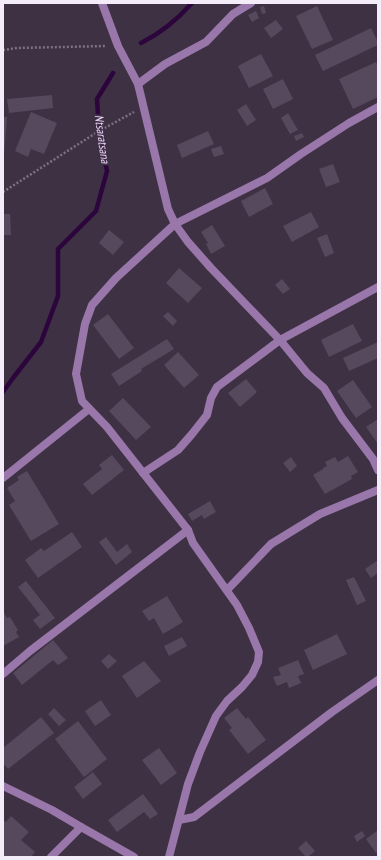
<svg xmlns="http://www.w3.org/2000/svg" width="381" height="860" font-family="'PT Sans Narrow',sans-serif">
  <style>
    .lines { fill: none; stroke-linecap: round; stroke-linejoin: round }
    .stream { stroke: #2d053d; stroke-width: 4.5 }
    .building { fill: #56495d }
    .path { stroke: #7d7282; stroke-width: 2.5; stroke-dasharray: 2 2; stroke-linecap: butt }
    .lane { stroke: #97a; stroke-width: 8 }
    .street { stroke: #97a; stroke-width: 8 }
    .labels { text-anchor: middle; stroke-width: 4; stroke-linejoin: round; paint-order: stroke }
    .water-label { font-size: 12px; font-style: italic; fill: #efd4fe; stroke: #3e3144 }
  </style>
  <rect width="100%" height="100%" fill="#3e3144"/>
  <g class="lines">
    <path class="stream" d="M141 43C161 33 177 20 192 3
      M3 392 13 378 41 342 58 296V249L96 211 107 171 99 131 97 99 113 73"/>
  </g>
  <path class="building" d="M264 6 266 13 262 14 260 7Z
    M317 6 333 40 312 49 296 16Z
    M256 11 259 18 252 22 248 15Z
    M276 20 283 29 271 38 264 28Z
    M371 28 378 42V45L323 71 315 55Z
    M261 54 273 76 249 88 238 66Z
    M376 62 378 66V97L353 109 339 79Z
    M283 79 293 99 273 109 263 89Z
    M52 95 53 108 9 113 7 99Z
    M246 104 256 120 247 126 237 110Z
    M31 112 57 123 44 154 31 149 28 157 15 151Z
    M288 113 298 130 290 134 281 118Z
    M3 117H7L4 155H3Z
    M208 131 214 144 182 158 177 145Z
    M302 133 304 137 296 141 294 136Z
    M221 146 224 154 214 157 211 149Z
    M333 164 340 182 326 187 319 169Z
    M265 188 273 204 249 217 241 201Z
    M311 212 319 227 292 242 283 226Z
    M3 214H10L11 235H3Z
    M212 225 225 246 211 254 206 244 208 243 201 232Z
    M109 230 124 242 113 255 99 243Z
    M327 234 334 253 325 257 317 238Z
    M179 268 202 288 188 303 166 283Z
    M282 279 290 289 283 294 275 285Z
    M168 312 177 321 173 326 163 316Z
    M108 314 134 348 119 359 93 325Z
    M353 324 362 341 329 357 321 340Z
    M167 339 174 349 141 369 142 371 119 386 111 374Z
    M378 342V358L349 371 343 358Z
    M178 352 199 375 184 388 164 365Z
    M246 379 257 392 240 407 228 393Z
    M353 380 372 407 356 418 337 391Z
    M123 398 151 427 136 440 109 411Z
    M378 419V444L366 427Z
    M112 455 124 470 92 495 83 484 102 469 99 465Z
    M348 456 358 472 351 476 352 479 325 494 313 475 323 469V468L327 466 325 462 335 457 338 462Z
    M291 457 297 466 290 472 283 463Z
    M27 471 59 524 31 541 9 505 15 501 7 488 19 480 17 477Z
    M210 501 216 512 204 519 202 515 192 521 188 514Z
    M72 532 82 547 38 578 25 560 41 548 44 551Z
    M106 537 117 552 127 544 132 552 116 565 99 542Z
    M378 560V573L371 578 365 569Z
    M354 577 366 601 357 605 346 580Z
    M26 581 55 618 40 629 33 620 40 615 18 587Z
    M167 596 183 622 163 634 154 618 149 621 142 611Z
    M3 611 7 618 10 617 18 630 16 632 19 637 3 646Z
    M337 634 347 654 313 670 304 650Z
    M182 637 187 646 169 656 164 646Z
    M53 640 68 658 58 665 53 660 22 685 13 673Z
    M109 654 117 661 108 669 101 661Z
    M298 660 304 674 298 676 301 683 289 688 287 682 277 686 273 677 281 675 278 668Z
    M144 661 161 681 137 698 122 676Z
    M101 700 111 715 95 726 85 711Z
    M54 708 66 720 59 726 48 714Z
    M237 708 246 719 248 717 266 740 248 754 229 730 232 728 224 718Z
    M41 717 54 733 8 769 3 763V748Z
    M78 721 107 759 84 777 55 739Z
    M159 748 177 773 161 785 142 760Z
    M93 772 102 784 83 799 74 787Z
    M143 794 158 814 150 819 144 812 117 832 108 820Z
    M11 816 29 832 21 840 35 852 31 857H3V820L6 822Z
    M378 830V851L376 853 366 839Z
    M362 831 365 836 357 842 354 836Z
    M306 841 315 851 308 857H306L298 848Z"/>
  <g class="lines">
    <path class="path" d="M3 50 17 48 106 46
      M3 192 99 131 134 112"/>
    <path class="lane" d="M138 84 165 64 206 42 233 14 251 3
      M143 473 178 450 192 434 207 415 211 398 217 387 280 340
      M3 478 89 409
      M3 674 30 651 188 530
      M51 857 81 827 134 857"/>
    <path class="street" d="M102 3 118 46 138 84 168 209 175 224 188 242 211 268 280 340 307 373 324 388 342 418 373 459 378 470
      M280 340 378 287
      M227 590 271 544 320 514 378 490
      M3 786 52 810 81 827
      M179 820 194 817 332 712 378 680
      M169 857 188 784 200 752 216 716 227 701 242 687 252 675 258 662 259 652 249 628 237 605 193 543 188 530 107 427 82 401 76 374 85 324 92 305 116 278 175 224 267 178 301 154 349 123 378 107"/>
  </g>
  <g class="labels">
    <g class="water-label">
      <text transform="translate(102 139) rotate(82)" y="4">Ntsaratsana</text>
    </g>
  </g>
  <rect width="381" height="860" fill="none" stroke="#f4ecf8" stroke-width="8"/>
</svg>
